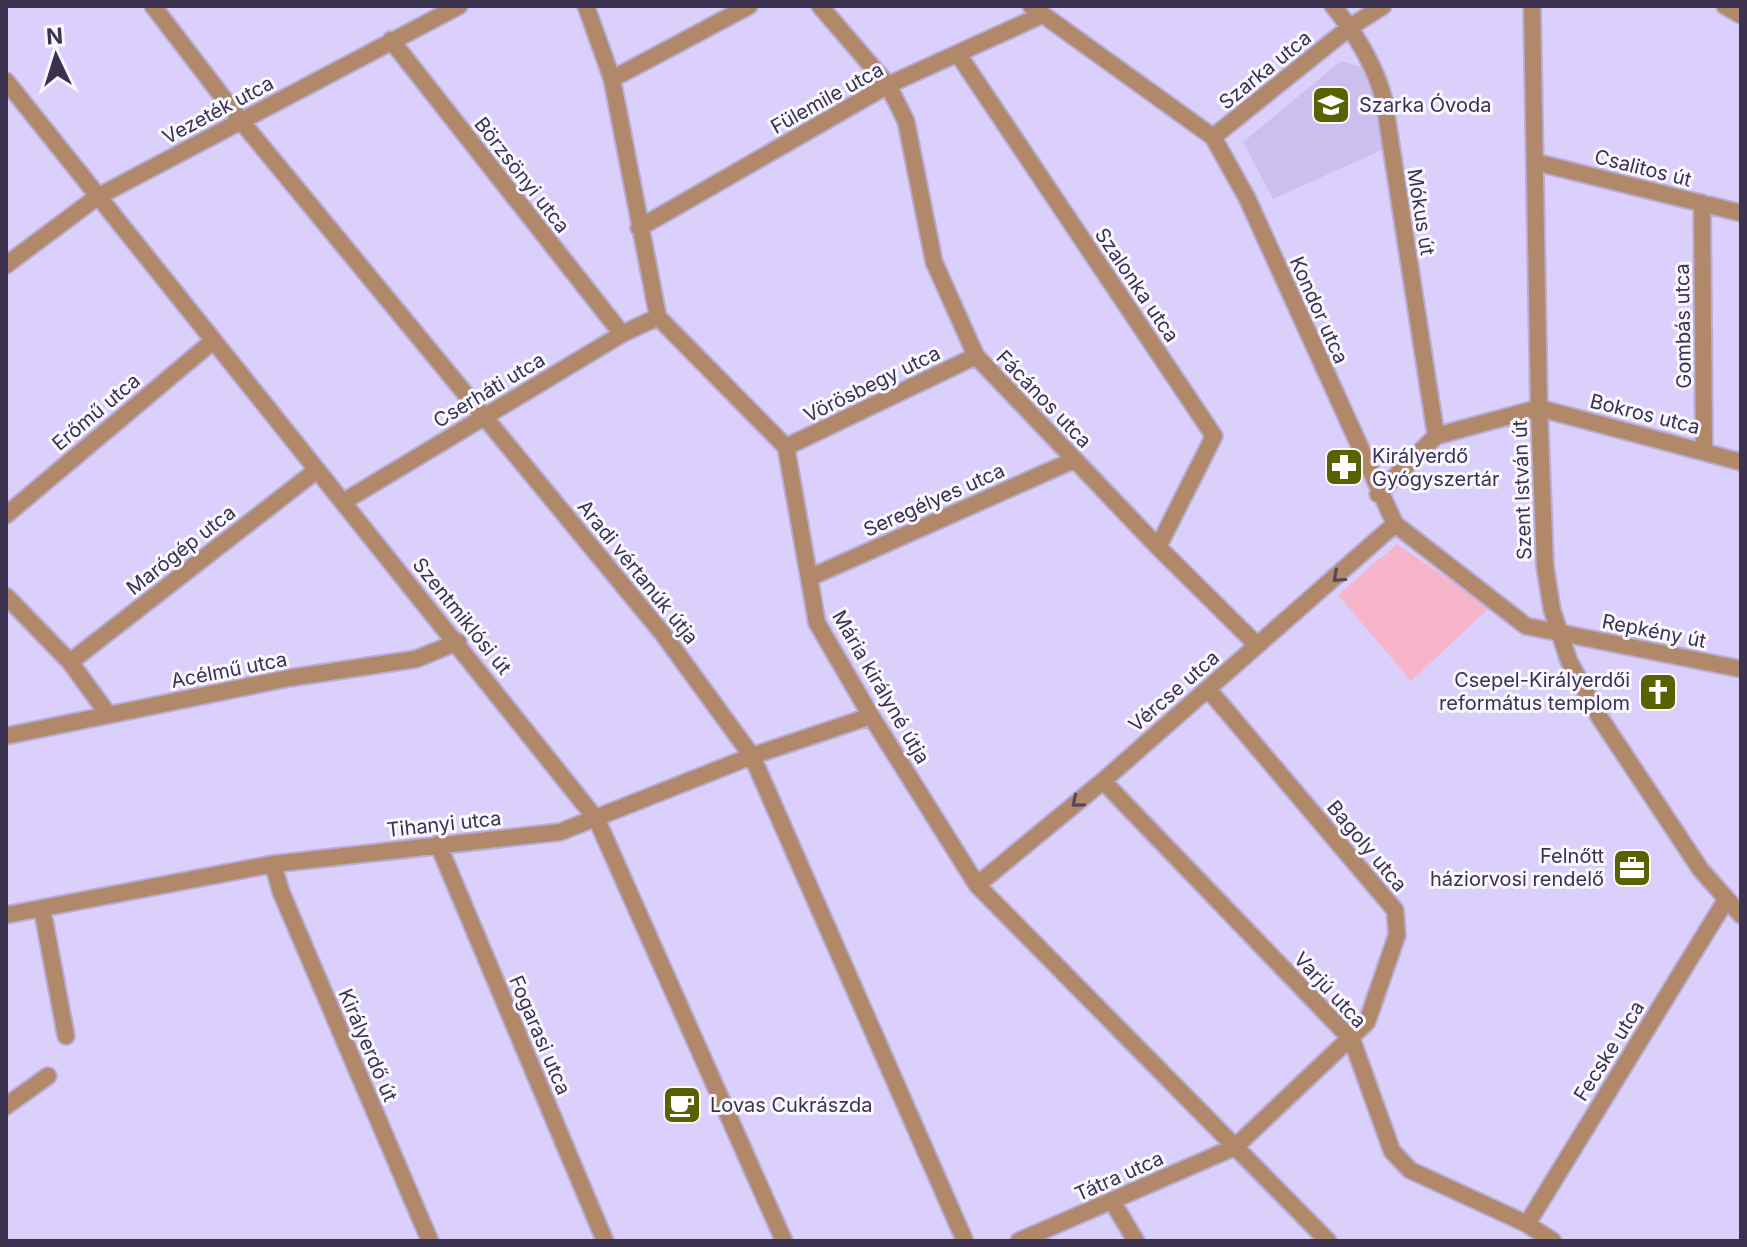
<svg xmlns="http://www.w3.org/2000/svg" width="1747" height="1247" font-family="Inter,sans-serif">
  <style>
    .built { fill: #cbc0ed }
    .green { fill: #f6b5cb }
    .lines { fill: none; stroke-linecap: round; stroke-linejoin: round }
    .minor-casing { stroke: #b8add5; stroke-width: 20 }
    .tertiary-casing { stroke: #b8add5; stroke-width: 20 }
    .minor { stroke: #b2886b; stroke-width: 16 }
    .tertiary { stroke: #b2886b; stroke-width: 16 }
    .oneway { stroke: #584855 }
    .labels { text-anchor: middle; stroke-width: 6; stroke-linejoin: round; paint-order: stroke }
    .street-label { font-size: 20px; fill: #3a324e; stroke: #f9f7ff }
    .poi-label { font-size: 20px; fill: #3a324e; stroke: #f9f7ff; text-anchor: start }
  </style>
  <rect width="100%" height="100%" fill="#dbd0fb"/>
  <path class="built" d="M1341 61 1366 68 1384 149 1273 199 1243 142Z"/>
  <path class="green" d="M1397 544 1490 607 1411 681 1338 595Z"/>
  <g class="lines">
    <defs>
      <path id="minor" d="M153 6 241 121 663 634 752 756 965 1241
        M586 6 612 79 658 317 786 447 817 623 871 716 977 885 1328 1241
        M820 6 888 85 906 121 934 262 976 356 1158 547 1257 645
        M1031 6 1213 137 1247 198 1395 524 1526 626 1741 669
        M1333 6C1356 34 1375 65 1384 100L1436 436
        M1725 6 1741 15
        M391 40 622 334
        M958 54 1214 436 1158 547
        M612 79 749 6
        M1213 137 1350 27 1383 6
        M1535 162 1741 213
        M1702 203 1704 450
        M639 228 888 85 1042 15
        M6 265 97 197 459 6
        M786 447 976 356
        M1378 494 1436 436 1539 408 1741 462
        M343 502 622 334 658 317
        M6 515 213 341
        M811 577 1074 460
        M6 596 70 662 108 714
        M70 662 317 470
        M6 736 289 678 416 659 458 642
        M1103 781 1352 1040 1392 1151 1410 1170 1527 1224 1553 1241
        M438 844 605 1241
        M273 864 281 892 430 1241
        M977 885 1103 781 1395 524
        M42 908 66 1036
        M6 915 273 864 560 832 752 756 871 716
        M6 1106 48 1076
        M1112 1201 1136 1241
        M1527 1224 1726 900
        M1019 1241 1235 1147 1367 1022 1397 935 1395 910 1208 689"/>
      <path id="tertiary" d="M1532 6 1539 408 1545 566 1552 610 1569 661 1600 718 1701 870 1741 915
        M6 81 597 820 784 1241"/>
    </defs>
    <use href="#minor" class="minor-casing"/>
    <use href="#tertiary" class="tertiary-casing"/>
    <use href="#minor" class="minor"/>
    <use href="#tertiary" class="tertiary"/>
  </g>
  <defs><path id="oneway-chevron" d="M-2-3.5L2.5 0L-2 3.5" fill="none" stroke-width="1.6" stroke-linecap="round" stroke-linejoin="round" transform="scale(2)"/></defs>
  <g class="oneway">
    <use href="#oneway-chevron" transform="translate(1338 577) rotate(138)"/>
    <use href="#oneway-chevron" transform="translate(1077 802) rotate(140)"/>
  </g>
  <defs>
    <symbol id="school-square" viewBox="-11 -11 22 22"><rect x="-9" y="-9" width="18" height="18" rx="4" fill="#586201" stroke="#f9f7ff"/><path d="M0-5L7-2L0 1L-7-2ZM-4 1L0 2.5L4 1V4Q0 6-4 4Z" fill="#fff"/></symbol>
    <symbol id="pharmacy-square" viewBox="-11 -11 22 22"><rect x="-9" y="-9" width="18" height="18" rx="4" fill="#586201" stroke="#f9f7ff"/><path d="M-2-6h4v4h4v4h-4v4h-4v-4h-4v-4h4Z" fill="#fff"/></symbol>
    <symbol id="church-square" viewBox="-11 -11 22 22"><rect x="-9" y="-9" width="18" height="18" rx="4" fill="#586201" stroke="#f9f7ff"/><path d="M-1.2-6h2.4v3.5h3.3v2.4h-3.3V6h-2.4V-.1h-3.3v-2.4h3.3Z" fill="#fff"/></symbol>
    <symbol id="office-square" viewBox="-11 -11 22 22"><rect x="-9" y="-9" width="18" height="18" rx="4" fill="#586201" stroke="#f9f7ff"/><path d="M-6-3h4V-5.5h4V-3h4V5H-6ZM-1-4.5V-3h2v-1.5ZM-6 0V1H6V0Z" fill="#fff"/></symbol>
    <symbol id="cafe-square" viewBox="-11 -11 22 22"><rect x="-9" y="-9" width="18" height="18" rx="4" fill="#586201" stroke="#f9f7ff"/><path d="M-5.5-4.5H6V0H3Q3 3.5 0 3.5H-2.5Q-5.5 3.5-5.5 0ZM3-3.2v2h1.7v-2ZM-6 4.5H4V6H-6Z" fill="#fff"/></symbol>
  </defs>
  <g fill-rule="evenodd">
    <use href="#school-square" x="1309" y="83" width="44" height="44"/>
    <use href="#pharmacy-square" x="1322" y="445" width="44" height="44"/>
    <use href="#church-square" x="1636" y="670" width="44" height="44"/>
    <use href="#office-square" x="1610" y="846" width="44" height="44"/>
    <use href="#cafe-square" x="660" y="1083" width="44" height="44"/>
  </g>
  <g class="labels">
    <g class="street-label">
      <text transform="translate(1265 70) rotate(-39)" y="7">Szarka utca</text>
      <text transform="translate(827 98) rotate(-29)" y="7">Fülemile utca</text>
      <text transform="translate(218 110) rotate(-28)" y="7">Vezeték utca</text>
      <text transform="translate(1643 168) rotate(14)" y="7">Csalitos út</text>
      <text transform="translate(522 175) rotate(52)" y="7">Börzsönyi utca</text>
      <text transform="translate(1421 212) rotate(81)" y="7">Mókus út</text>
      <text transform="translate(1137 285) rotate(56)" y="7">Szalonka utca</text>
      <text transform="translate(1319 310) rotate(66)" y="7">Kondor utca</text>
      <text transform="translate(1683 326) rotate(-91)" y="7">Gombás utca</text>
      <text transform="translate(872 384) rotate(-26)" y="7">Vörösbegy utca</text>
      <text transform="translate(489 390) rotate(-31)" y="7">Cserháti utca</text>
      <text transform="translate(1044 399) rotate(46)" y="7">Fácános utca</text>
      <text transform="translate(96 412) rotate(-40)" y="7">Erőmű utca</text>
      <text transform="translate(1645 414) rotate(14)" y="7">Bokros utca</text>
      <text transform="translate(1522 490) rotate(-92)" y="7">Szent István út</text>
      <text transform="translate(934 500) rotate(-24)" y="7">Seregélyes utca</text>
      <text transform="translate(181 550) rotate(-38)" y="7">Marógép utca</text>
      <text transform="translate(638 572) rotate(51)" y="7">Aradi vértanúk útja</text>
      <text transform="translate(462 616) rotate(51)" y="7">Szentmiklósi út</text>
      <text transform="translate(1654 631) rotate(11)" y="7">Repkény út</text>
      <text transform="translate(229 670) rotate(-11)" y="7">Acélmű utca</text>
      <text transform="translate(881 687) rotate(60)" y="7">Mária királyné útja</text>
      <text transform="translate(1174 691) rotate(-41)" y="7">Vércse utca</text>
      <text transform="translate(444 824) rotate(-6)" y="7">Tihanyi utca</text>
      <text transform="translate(1367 846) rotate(50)" y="7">Bagoly utca</text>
      <text transform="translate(1330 990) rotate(47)" y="7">Varjú utca</text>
      <text transform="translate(540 1035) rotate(67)" y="7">Fogarasi utca</text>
      <text transform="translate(368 1045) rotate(67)" y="7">Királyerdő út</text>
      <text transform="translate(1609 1051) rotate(-58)" y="7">Fecske utca</text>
      <text transform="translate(1119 1176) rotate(-24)" y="7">Tátra utca</text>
    </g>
    <g class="poi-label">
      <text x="1359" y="112">Szarka Óvoda</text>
      <text x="1372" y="463">Királyerdő<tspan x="1372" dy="23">Gyógyszertár</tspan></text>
      <text x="1630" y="687" text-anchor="end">Csepel-Királyerdői<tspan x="1630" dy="23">református templom</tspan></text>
      <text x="1604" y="863" text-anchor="end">Felnőtt<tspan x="1604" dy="23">háziorvosi rendelő</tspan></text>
      <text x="710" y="1112">Lovas Cukrászda</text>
    </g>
  </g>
  <rect width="1747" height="1247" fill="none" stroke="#3a324e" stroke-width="16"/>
  <g transform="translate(56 56) rotate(356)" stroke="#f9f7ff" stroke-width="6" paint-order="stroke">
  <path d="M0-6L14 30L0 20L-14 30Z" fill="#3a324e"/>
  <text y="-12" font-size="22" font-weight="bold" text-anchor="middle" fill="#3a324e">N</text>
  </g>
</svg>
